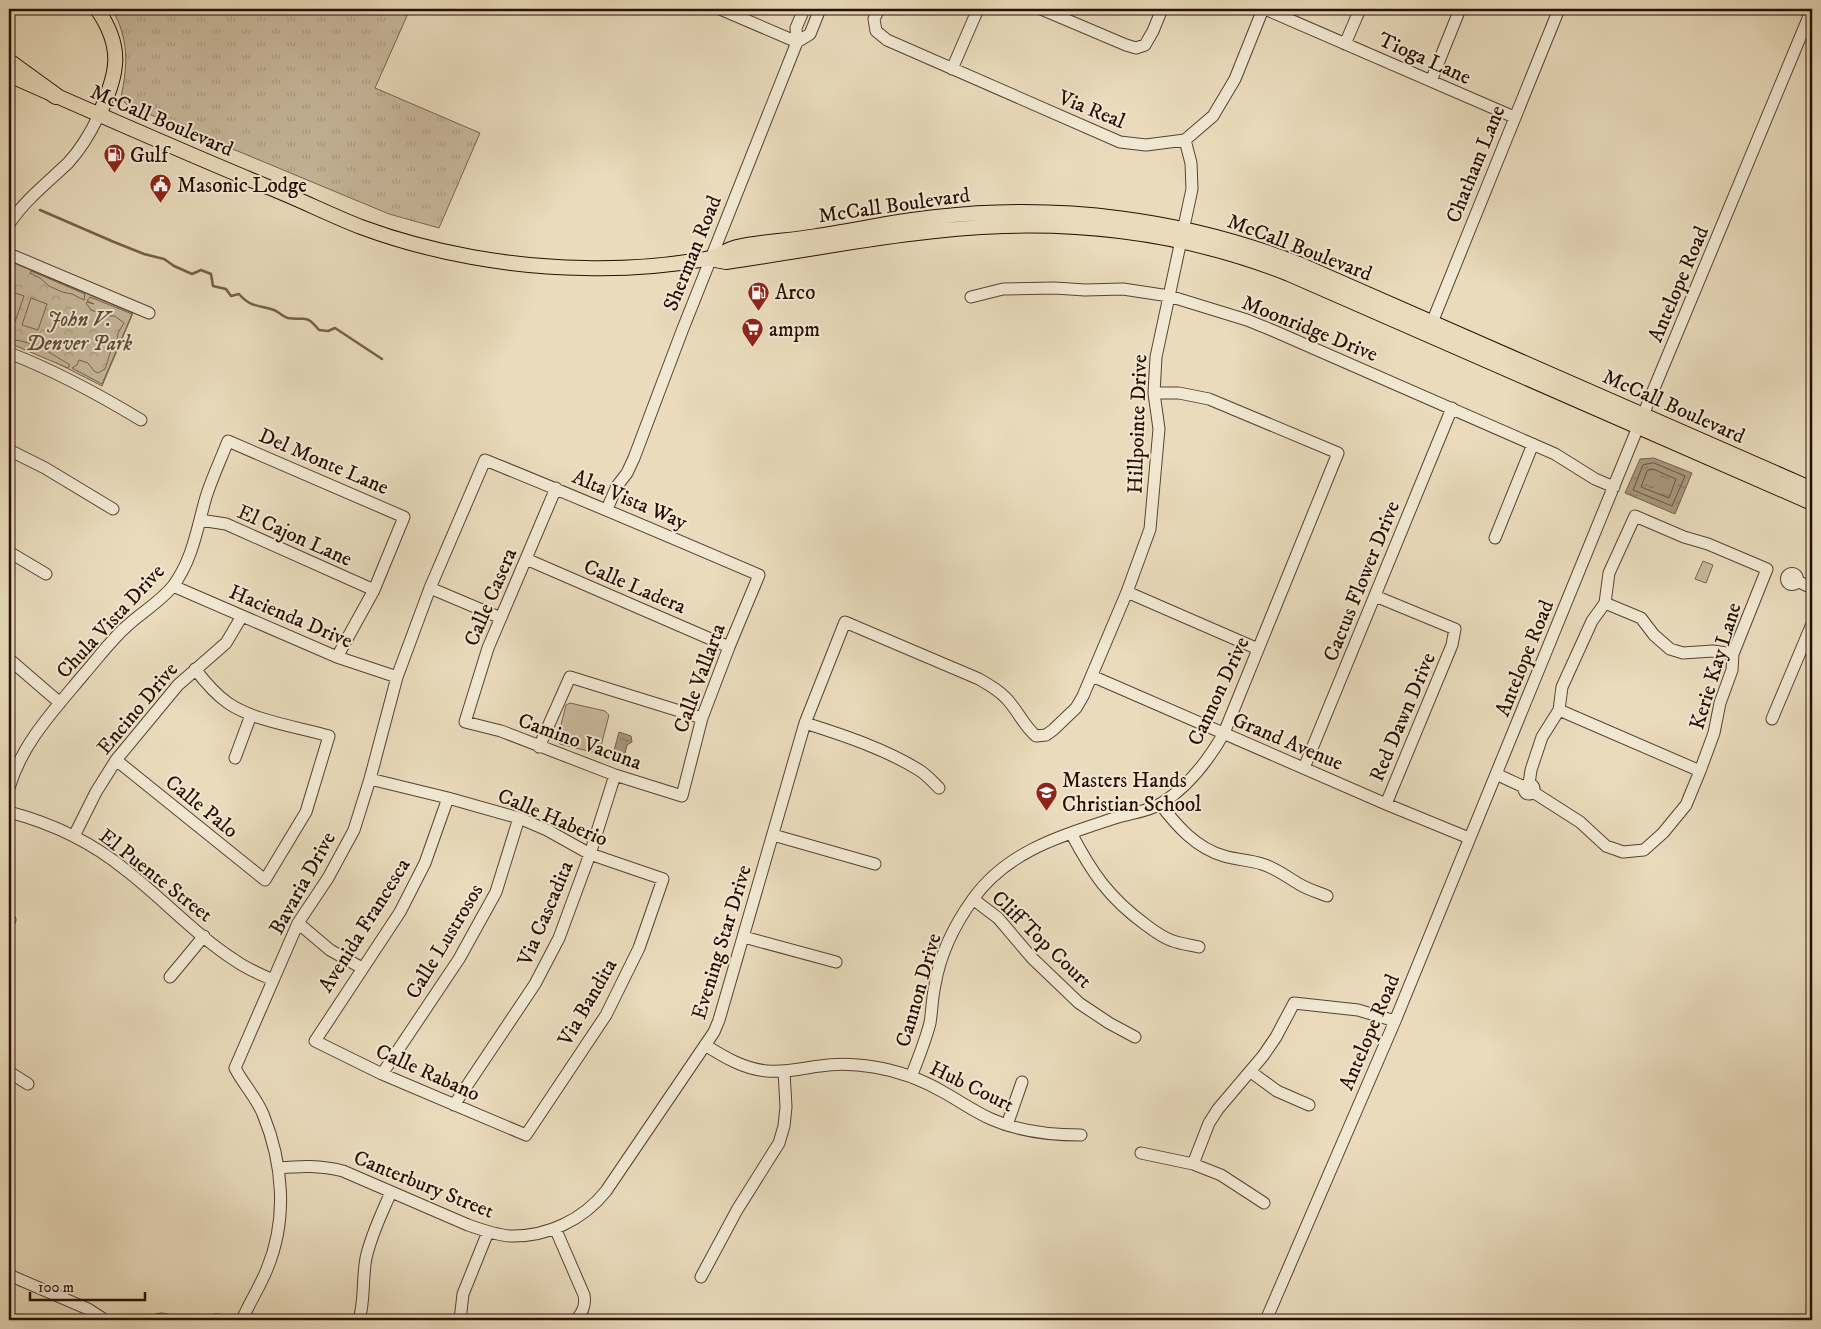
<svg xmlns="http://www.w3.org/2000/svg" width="1821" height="1329" font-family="'IM FELL DW Pica',serif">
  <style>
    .grass { fill: url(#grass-tufts); stroke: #78634e }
    .park { fill: url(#park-crowns); stroke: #78634e }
    .garden { fill: #c8b89c; stroke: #78634e }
    .water { fill: url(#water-ripples); stroke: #755f4a }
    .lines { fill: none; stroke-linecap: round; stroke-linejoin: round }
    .shore { stroke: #68523e; stroke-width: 1 }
    .stream { stroke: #755f4a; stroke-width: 2.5 }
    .minor-casing { stroke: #59412f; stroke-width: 13 }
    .major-casing { stroke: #290e00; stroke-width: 16 }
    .highway-casing { stroke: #290e00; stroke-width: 18 }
    .minor { stroke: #f1e8d3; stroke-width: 11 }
    .major { stroke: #e9dbbc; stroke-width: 14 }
    .highway { stroke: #e9dbbc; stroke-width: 16 }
    .labels { text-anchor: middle; stroke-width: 4; stroke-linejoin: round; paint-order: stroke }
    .street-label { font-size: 21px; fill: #290e00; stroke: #f1e8d3 }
    .poi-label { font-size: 21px; fill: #290e00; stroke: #f1e8d3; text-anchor: start }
    .park-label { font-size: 21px; font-style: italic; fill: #614a37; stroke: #f1e8d3 }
  </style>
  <defs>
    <pattern id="grass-tufts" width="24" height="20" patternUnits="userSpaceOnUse" patternTransform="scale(1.25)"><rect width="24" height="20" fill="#c8b89c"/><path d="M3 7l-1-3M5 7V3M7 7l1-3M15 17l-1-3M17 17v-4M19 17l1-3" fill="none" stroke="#ac9d85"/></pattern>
    <pattern id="park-crowns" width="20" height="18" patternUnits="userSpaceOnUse" patternTransform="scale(1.25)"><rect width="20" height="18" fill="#c8b89c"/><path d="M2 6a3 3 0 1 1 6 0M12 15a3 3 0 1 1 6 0" fill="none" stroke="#ac9d85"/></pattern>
    <pattern id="water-ripples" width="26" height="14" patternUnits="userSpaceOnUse" patternTransform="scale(1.25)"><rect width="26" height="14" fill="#a8957c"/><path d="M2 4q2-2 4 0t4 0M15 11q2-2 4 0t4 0" fill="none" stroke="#897863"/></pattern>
  </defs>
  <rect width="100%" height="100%" fill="#e9dbbc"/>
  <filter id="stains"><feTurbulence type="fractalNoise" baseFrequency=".004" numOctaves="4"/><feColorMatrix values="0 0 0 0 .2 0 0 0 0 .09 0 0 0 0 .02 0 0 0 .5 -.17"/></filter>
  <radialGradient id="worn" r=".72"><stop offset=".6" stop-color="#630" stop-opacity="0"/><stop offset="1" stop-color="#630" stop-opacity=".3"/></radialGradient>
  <path class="grass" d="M112 9H410L375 88 480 133 439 228 389 214 127 105 121 97C128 64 129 39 112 9Z"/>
  <path class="park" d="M9 261 133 313 102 386 47 358 9 343Z"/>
  <path class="garden" d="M31 271 85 294 84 300 72 294 62 292 49 286 40 278 30 273Z
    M9 291 24 296 15 322 9 320Z
    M90 297 132 314 102 384 72 368 77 365 79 360 88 363 94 371 98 373 105 369C109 359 109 350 117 342L118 333 124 323 115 316H108L91 310 86 303 87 302 94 304 87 301Z
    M31 298 47 304 38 330 22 325Z
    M9 339C38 343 45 350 70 365L68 368 9 343Z
    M1703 561 1713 565 1706 583 1695 579Z
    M570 703 605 711 609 715 600 750 596 753 560 744 557 740 566 705Z"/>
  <path class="water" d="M1654 458 1692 473 1675 514 1625 493 1640 459Z
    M619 732 631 736 632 742 627 745 623 762 612 758Z"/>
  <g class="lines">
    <path class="shore" d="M1654 463 1685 476 1672 506 1633 490 1643 465Z
      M1653 469 1676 479 1669 498 1641 487 1647 471Z"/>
    <path class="stream" d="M9 194 10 195
      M40 210 114 242 144 254 164 259 174 266 192 274 201 270 211 274 213 286 226 289 231 296 239 294C251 308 260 305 274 310 279 312 283 317 288 318 306 321 305 313 319 330L328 331 335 328 382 359"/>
    <defs>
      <path id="minor" d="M720 9 797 42
        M879 9 874 19 876 31 887 40 1120 142 1146 145 1185 140 1213 116 1235 79 1263 9
        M1041 9 1126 45 1136 48 1145 45 1153 31 1162 9
        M1265 9 1514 117
        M797 42 810 34 820 9
        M1345 44 1360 9
        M952 69 978 9
        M1431 81 1460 9
        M9 224C25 200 47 183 68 163 81 149 91 132 99 115
        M9 254 149 313
        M971 297 1003 289 1055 288 1085 290 1123 289 1169 296 1247 320 1274 331 1555 454 1595 479 1614 487
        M1429 330 1559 9
        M9 353C56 371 98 394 141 420
        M9 450 45 468 113 509
        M607 509 617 486 627 473 634 458 682 331 797 42 796 28 804 9
        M200 520 226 524 374 590
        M1495 538 1533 444
        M9 552 46 574
        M526 559 729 647
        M1786.5 579a5.5 5.5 0 1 1 11 0a5.5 5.5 0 1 1-11 0Z
        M1797 581 1812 588
        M173 586 337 657 397 677
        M430 588 501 618
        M1127 592 1258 649
        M1375 596 1455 629 1452 645 1386 804
        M1605 603 1641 618 1654 635 1670 649 1683 653 1713 651 1733 654
        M9 659 60 703
        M1092 676 1386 804 1469 838
        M1559 710 1700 771
        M1772 719 1812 624
        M805 723C843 735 885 749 919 770 927 775 933 782 939 788
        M539 747 570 677 702 718
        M235 758 251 715
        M116 760 265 880 306 812 329 736C298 727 254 721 228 703 215 694 205 682 195 669
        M1304 768 1452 408
        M1496 774 1524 787
        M370 779 448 798 519 818 547 830 590 854 663 879 639 948 606 1015 526 1135 382 1074 315 1041 400 912 425 863 448 798
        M1524 789a5 5 0 1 1 10 0a5 5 0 1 1-10 0Z
        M1529 784 1531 770 1542 737 1559 710 1562 687 1592 621 1605 603 1609 573 1635 516 1684 537 1708 544 1767 569 1733 654 1732 670 1720 703 1714 733 1700 771 1686 805 1663 833 1644 850 1623 852 1606 846 1580 822 1533 792
        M9 788C22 743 55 709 84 674 98 658 111 640 127 626 142 612 160 602 173 586 193 559 197 528 206 497 212 478 221 459 228 441L404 517 374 590 337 657
        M1160 804C1177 826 1196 848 1224 856 1237 860 1250 860 1262 864 1276 868 1287 877 1299 884 1307 889 1317 892 1327 896
        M9 812C51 823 93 843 127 871 164 900 197 936 236 961 247 969 260 974 273 980
        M1071 833C1092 873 1109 898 1146 925 1154 931 1163 938 1173 941 1181 944 1191 945 1199 947
        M773 835 875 864
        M74 836 96 792 116 760 178 685 226 643 242 616
        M973 899 998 918 1032 958 1079 1003 1109 1023 1135 1037
        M9 920H10
        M298 923 330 950 362 968
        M744 937 836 962
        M170 977 204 936
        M705 1045C724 1057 744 1069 767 1071 785 1073 803 1068 820 1066 838 1063 856 1064 874 1067 899 1071 923 1080 945 1093 961 1102 975 1112 991 1119 1020 1132 1050 1135 1081 1135
        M9 1072 28 1084
        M1251 1072 1277 1091 1309 1105
        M382 1074 459 959 496 892 519 818
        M911 1077C918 1059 925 1042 930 1023 932 1011 932 998 935 985 940 955 955 924 973 899 1008 850 1064 835 1118 817 1132 813 1150 811 1162 803 1189 786 1208 761 1224 733L1338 453 1209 399 1179 393H1154
        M454 1105 535 984 559 938 590 854 615 775
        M1007 1125 1022 1082
        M1141 1153 1193 1164 1221 1175 1264 1203
        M1193 1164 1209 1123 1218 1109 1263 1056 1276 1037 1294 1003 1358 1010 1395 1021
        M278 1168C301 1166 320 1165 343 1171L468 1225C482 1230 496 1235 510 1236 547 1237 583 1220 606 1191L714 1032 719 1020 805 723 845 622 979 679C991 686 1003 693 1011 704 1020 715 1025 727 1036 736L1046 735 1053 730 1076 708 1083 696 1127 592 1150 529 1159 429 1154 393 1156 357 1192 189 1191 163 1185 140
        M555 1228 584 1295C586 1305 583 1312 576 1320
        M9 1275 88 1309 105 1320
        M701 1277 737 1210 779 1143 784 1126 786 1107 784 1071
        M156 1320 162 1319 167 1320
        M215 1320H218
        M242 1320C249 1303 260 1287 267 1269 288 1219 283 1163 263 1114 256 1097 243 1084 235 1068L298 923 328 878 354 830 370 779 397 677 430 588 485 460C577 497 668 536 759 575L729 647 702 718 682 796 615 775 501 731 465 722 488 648 556 488
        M359 1320C365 1300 362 1279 366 1258 371 1235 382 1213 391 1192
        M460 1320 463 1294 488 1232
        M1266 1320 1395 1021 1638 427 1812 9"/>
      <path id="major" d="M97 9C124 48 118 73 99 115
        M9 75C95 113 181 151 268 187 299 199 330 215 361 227 431 253 510 267 585 268 625 269 666 266 706 259 717 257 726 250 737 247 763 241 790 241 817 236 857 230 896 221 936 217 1060 203 1184 219 1299 264L1812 489
        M710 259 726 262C818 249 911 229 1004 226 1101 223 1198 238 1289 274L1812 503"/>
      <path id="highway" d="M9 62 56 96"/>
    </defs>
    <use href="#minor" class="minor-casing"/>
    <use href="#major" class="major-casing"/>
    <use href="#highway" class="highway-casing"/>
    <use href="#minor" class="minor"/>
    <use href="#major" class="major"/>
    <use href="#highway" class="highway"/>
  </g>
  <defs>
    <symbol id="fuel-pin" viewBox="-11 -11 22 30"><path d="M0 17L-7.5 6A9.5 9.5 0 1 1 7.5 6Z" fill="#8f2418" stroke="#f1e8d3"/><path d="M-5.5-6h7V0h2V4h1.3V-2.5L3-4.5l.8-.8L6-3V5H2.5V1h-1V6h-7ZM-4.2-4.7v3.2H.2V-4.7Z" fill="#fff"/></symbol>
    <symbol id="civic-pin" viewBox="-11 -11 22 30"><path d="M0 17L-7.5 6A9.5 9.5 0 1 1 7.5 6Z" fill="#8f2418" stroke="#f1e8d3"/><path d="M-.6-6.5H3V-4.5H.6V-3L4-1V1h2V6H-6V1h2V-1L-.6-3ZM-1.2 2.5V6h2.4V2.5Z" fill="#fff"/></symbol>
    <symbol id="supermarket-pin" viewBox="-11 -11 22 30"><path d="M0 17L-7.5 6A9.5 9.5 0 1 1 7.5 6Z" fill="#8f2418" stroke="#f1e8d3"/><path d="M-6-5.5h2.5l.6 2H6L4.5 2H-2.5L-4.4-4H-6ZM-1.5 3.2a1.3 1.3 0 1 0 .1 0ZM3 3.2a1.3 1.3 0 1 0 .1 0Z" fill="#fff"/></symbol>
    <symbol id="school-pin" viewBox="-11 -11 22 30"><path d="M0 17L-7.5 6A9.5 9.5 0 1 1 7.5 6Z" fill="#8f2418" stroke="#f1e8d3"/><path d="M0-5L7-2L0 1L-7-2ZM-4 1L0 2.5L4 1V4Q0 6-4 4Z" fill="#fff"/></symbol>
  </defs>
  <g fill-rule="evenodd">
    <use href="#fuel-pin" x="102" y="142" width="25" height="34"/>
    <use href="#civic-pin" x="148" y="172" width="25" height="34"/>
    <use href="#fuel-pin" x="746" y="280" width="25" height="34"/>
    <use href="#supermarket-pin" x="740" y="316" width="25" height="34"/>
    <use href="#school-pin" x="1034" y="780" width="25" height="34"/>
  </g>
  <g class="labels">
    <g class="street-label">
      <text transform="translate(1425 58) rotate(24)" y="7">Tioga Lane</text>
      <text transform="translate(1092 109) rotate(22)" y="7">Via Real</text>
      <text transform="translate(162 120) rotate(23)" y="7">McCall Boulevard</text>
      <text transform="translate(1475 164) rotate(-68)" y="7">Chatham Lane</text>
      <text transform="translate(894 205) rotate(-8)" y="7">McCall Boulevard</text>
      <text transform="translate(1300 247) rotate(21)" y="7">McCall Boulevard</text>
      <text transform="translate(692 253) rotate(-68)" y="7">Sherman Road</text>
      <text transform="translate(1678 284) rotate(-67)" y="7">Antelope Road</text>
      <text transform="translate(1310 328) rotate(22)" y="7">Moonridge Drive</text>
      <text transform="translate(1674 406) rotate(24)" y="7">McCall Boulevard</text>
      <text transform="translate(1137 424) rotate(-88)" y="7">Hillpointe Drive</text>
      <text transform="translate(324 461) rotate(23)" y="7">Del Monte Lane</text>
      <text transform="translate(630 499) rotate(23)" y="7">Alta Vista Way</text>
      <text transform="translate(295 535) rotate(24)" y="7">El Cajon Lane</text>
      <text transform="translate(1361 581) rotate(-68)" y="7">Cactus Flower Drive</text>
      <text transform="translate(635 586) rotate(23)" y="7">Calle Ladera</text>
      <text transform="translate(490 597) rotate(-67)" y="7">Calle Casera</text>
      <text transform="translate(291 616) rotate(23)" y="7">Hacienda Drive</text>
      <text transform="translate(110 621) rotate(-47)" y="7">Chula Vista Drive</text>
      <text transform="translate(1524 658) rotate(-68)" y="7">Antelope Road</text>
      <text transform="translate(1715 666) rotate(-73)" y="7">Kerie Kay Lane</text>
      <text transform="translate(699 678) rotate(-70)" y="7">Calle Vallarta</text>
      <text transform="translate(1218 691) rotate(-65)" y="7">Cannon Drive</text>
      <text transform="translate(137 708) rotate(-50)" y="7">Encino Drive</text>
      <text transform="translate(1402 717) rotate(-67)" y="7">Red Dawn Drive</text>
      <text transform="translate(580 741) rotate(20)" y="7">Camino Vacuna</text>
      <text transform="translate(1288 741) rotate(23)" y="7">Grand Avenue</text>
      <text transform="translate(202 806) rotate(39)" y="7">Calle Palo</text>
      <text transform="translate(553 817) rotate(23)" y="7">Calle Haberio</text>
      <text transform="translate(156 875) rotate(38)" y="7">El Puente Street</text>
      <text transform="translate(302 883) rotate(-61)" y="7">Bavaria Drive</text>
      <text transform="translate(545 913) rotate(-67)" y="7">Via Cascadita</text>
      <text transform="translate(364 925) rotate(-58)" y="7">Avenida Francesca</text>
      <text transform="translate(1042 939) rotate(44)" y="7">Cliff Top Court</text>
      <text transform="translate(444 941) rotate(-59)" y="7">Calle Lustrosos</text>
      <text transform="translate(721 942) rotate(-73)" y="7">Evening Star Drive</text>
      <text transform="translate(918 990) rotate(-74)" y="7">Cannon Drive</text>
      <text transform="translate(587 1002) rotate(-60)" y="7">Via Bandita</text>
      <text transform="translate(1369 1032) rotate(-67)" y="7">Antelope Road</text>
      <text transform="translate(428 1072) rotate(24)" y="7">Calle Rabano</text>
      <text transform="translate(972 1086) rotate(26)" y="7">Hub Court</text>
      <text transform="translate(424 1184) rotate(22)" y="7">Canterbury Street</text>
    </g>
    <g class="poi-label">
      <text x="130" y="162">Gulf</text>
      <text x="177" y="192">Masonic Lodge</text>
      <text x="775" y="299">Arco</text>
      <text x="769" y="336">ampm</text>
      <text x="1062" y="787">Masters Hands<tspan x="1062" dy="24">Christian School</tspan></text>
    </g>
    <g class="park-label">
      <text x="79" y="326">John V.<tspan x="79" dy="24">Denver Park</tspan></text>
    </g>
  </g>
  <rect width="1821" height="1329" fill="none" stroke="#e9dbbc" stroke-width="30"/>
  <rect x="10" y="10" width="1801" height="1309" fill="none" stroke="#290e00" stroke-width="2.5"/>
  <rect x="15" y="15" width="1791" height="1299" fill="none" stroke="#290e00"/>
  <path d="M30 1292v8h115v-8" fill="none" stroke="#290e00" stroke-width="2.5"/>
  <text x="38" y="1292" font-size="15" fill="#290e00" stroke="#f1e8d3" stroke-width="4" paint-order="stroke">100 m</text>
  <rect width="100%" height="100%" filter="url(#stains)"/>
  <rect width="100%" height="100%" fill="url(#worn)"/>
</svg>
